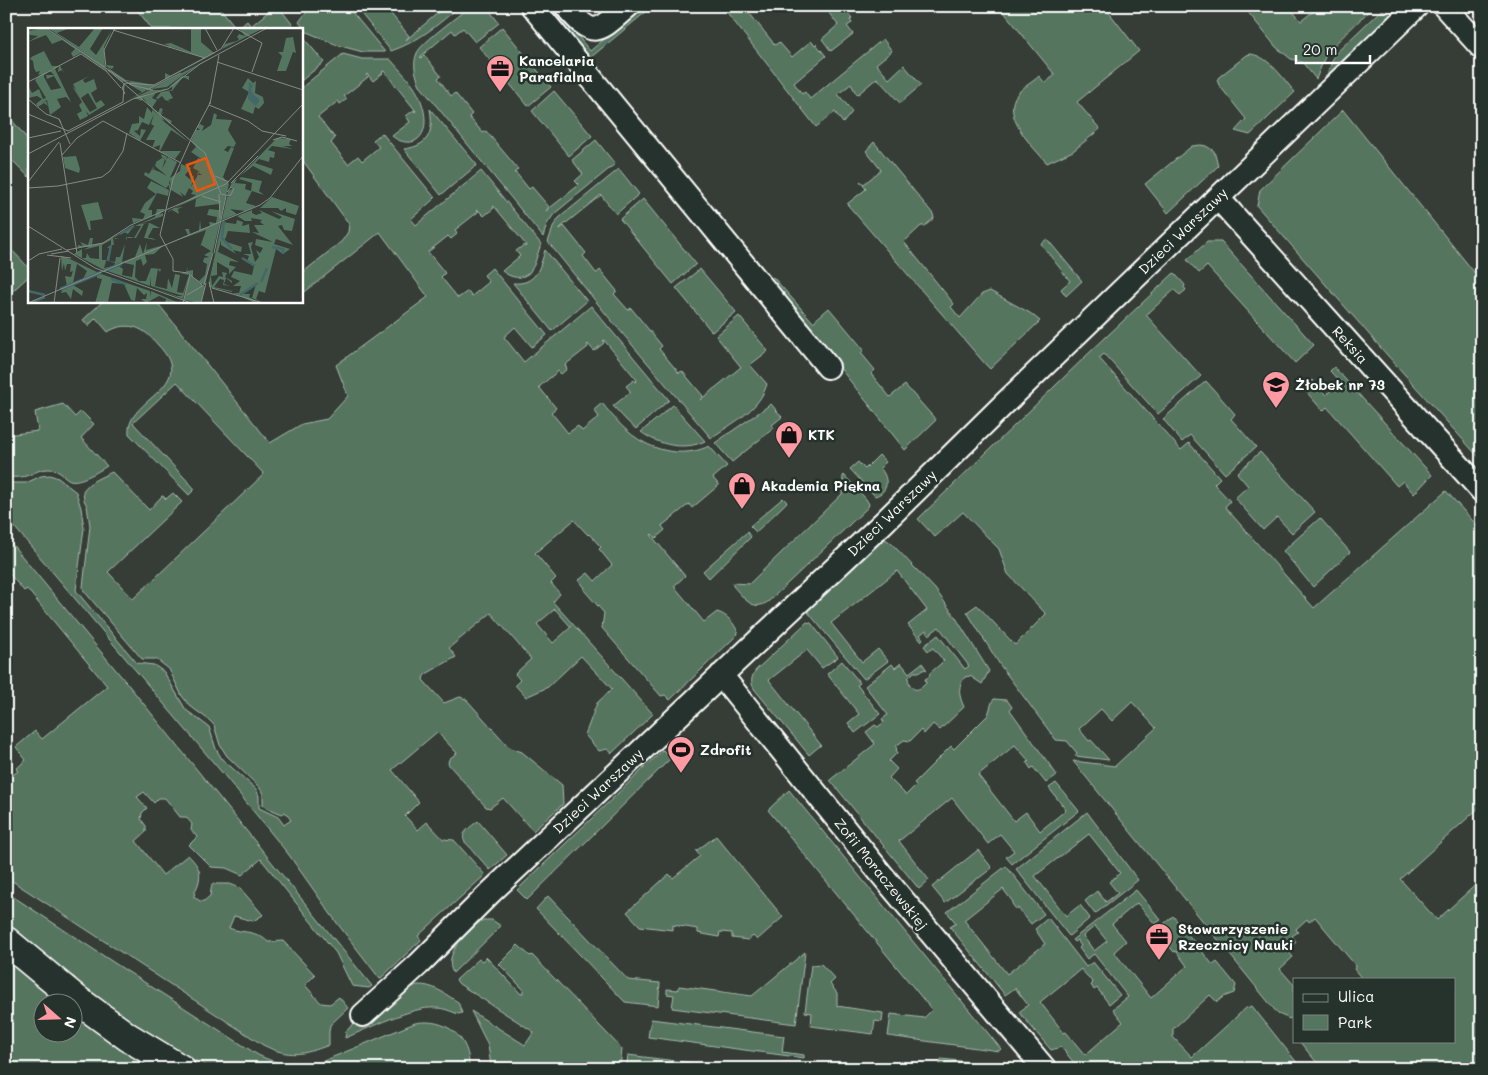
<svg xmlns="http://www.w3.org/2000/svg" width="1488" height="1075" font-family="Mali,sans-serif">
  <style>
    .green { fill: #54755f; stroke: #aabaaf; fill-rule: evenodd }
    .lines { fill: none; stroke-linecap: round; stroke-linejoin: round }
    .street-casing { stroke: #fff; stroke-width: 26 }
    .secondary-casing { stroke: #fff; stroke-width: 31 }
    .street { stroke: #26332d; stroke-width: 22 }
    .secondary { stroke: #26332d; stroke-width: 28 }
    .labels { text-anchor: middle; stroke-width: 5; stroke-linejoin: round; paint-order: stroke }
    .poi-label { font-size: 14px; font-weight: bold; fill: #fff; stroke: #26332d; text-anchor: start }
    .street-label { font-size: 14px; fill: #fff; stroke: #26332d }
    .inset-river { fill: none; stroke: #44686a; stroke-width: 2.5 }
    .inset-road { fill: none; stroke: #868b86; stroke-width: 1 }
    .view { fill: #e8590c; fill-opacity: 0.15; stroke: #e8590c; stroke-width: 2.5 }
    .inset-edge { fill: none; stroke: #fff; stroke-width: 2.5 }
  </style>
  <rect width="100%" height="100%" fill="#353d36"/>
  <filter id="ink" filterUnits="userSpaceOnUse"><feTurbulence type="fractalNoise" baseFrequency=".02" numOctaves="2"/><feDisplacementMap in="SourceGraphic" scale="10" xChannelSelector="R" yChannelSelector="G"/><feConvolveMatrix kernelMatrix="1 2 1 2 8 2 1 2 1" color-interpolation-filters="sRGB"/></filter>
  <g filter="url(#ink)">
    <path class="green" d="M134 6H222L220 8 237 29H152Z
      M264 6H278L296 29H238L247 21 251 26 268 12Z
      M311 6H347L385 52H363L337 45 307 32 299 22Z
      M355 6H379L383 11 387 9 409 36 406 40 446 6H460C439 24 418 42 391 51Z
      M470 6H486L499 23 475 42 463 28 455 34 452 30 420 57 421 58 424 55 441 76 438 78 451 96 455 93 472 114 469 117 483 133 486 131 518 169 514 173H516L529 189 532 187 549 207 546 211 579 185 575 181 583 174 572 160 596 140 615 164 554 214 547 224 543 237 421 87C416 77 412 64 417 53 422 42 459 16 470 6Z
      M548 6H553L590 51 644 6H653L590 58Z
      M722 6H749L746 9 775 45 779 42 792 57 811 41 815 45 816 44 826 56 794 83 802 94 805 92 810 99 883 39 892 51 876 64 889 79 904 65 921 85 900 103 877 78 857 95 851 84 838 94 851 110 852 112 843 123 835 112 816 127Z
      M827 6H842L852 18 850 20 852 23 847 26 853 34 831 51 822 39 838 25 829 13 831 11Z
      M999 6H1104L1139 51 1077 102 1100 129 1073 151 1047 163C1034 148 999 115 1018 93 1023 87 1033 82 1039 76L1045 83 1055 75Z
      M1243 6H1288L1301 21 1320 6 1329 10 1333 11 1343 6H1374L1327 52 1316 79 1302 62 1291 59 1276 47Z
      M1381 10 1386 11 1391 16 1328 76V72L1335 54Z
      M502 27 551 87 528 106 479 47Z
      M301 35 324 62 301 81Z
      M343 54 362 59H390C398 68 407 77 414 87 423 100 433 131 415 141 407 144 398 141 392 136L410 122 406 116 414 110 415 112 416 111 384 71 382 72 383 73 373 81 367 74 366 75 368 77 344 96 347 99 340 104 338 101 318 117 335 138 331 143 348 164 358 156 362 161 379 147 373 140 382 133 435 198 411 219 416 225 481 171 541 244 534 265 529 273C520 280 511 278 502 271L520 256 516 251 524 245 525 247 526 245 494 206 493 207 494 208 484 216 477 209 478 212 455 230 457 234 451 239 448 236 428 252 445 273 441 277 458 298 468 291 472 296 489 282 484 275 492 268 547 335 532 347 515 327 504 337 524 362 591 306 669 400 636 429 627 421 613 406 631 392 626 386 634 380 635 382 637 380 604 340 603 341 604 343 594 351 588 344 587 345 588 347 565 365 567 369 561 374 558 371 539 387 556 408 551 412 568 433 578 426 582 431 599 417 594 410 602 403C614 418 627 434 645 443 664 453 689 456 709 446L727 466 713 478 719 485 692 508 689 504 663 525H662V526L665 530 656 538 652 534 651 535 685 576 674 586 704 622 717 612C726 614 736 624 738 634L670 700 665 695 661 696 602 628 604 613 584 590 585 588 579 580 588 573 595 581 612 565 599 549 601 547 589 534 588 535 574 520 535 553 556 578 551 583 560 594 553 602 653 714 612 753 607 749 599 751 585 735 597 703 612 689 581 656 548 687 526 697 515 685 520 680 515 674 531 659 491 613 449 648 456 657 426 674 424 676 423 680 444 703 460 697 466 699 508 746 511 748 522 752 562 785 563 804 533 831 503 798 490 808 486 807 449 765 448 763 449 759 457 753 437 732 392 770 419 802 405 816 418 830 427 822 443 839 454 840 485 875 418 936 421 940 380 979 337 923 289 855 224 775 6 517V483H26L41 476 50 475 58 478 76 492 81 508 84 528 76 590 77 592 137 663 154 665 164 672 186 710 209 727 216 749 222 759 256 789 259 796V808L278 817 284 825 291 820 285 812 282 814 263 806V794L260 788 227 756 220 745 214 725 209 720 190 706 182 696 169 669 156 659H142L84 591 83 587 90 526 87 506 84 500 83 491C89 481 102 477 112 472L149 510 162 496H163L166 499 173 493 182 502 108 572 133 599 264 474 177 382 133 423 195 489 189 495 129 434C125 398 200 388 158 345 151 337 145 330 134 327 125 325 115 327 108 332L96 318 88 326 83 320 103 301H156L270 443 302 424 327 419 348 396 336 365 428 297 380 232 301 295V274L342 241 348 232 349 224 301 158V88ZM555 609 571 627 553 643 537 624Z
      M1251 54C1270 57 1283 79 1295 92L1250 135 1235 131 1246 119 1219 85 1217 80 1219 77 1247 55Z
      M554 91 592 136 569 156 532 111Z
      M430 109 477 165 441 195 404 149C429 146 434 132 430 109Z
      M1343 110 1474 272 1482 265V461L1388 356 1257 206 1260 190Z
      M6 113 29 141V177L6 154Z
      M874 142 933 214 934 218 925 226H921L904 242 954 304 951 307 960 318 982 294 990 291 1030 313 1040 321 990 369 986 365 847 204 866 189 860 181 864 184 881 170 866 151Z
      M1201 145 1206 146 1214 151 1218 166 1168 213 1145 184 1192 146Z
      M619 169 639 194 616 214 601 195 560 228V229L564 226 586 253 583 256 596 273H597L600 270 617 291 614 294 628 310 631 308 662 346 659 349 679 373 682 371 703 396 700 400 741 367 716 336 739 316 768 351 750 365 767 384C759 411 732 423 711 438L606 314 548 242 554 225 559 218Z
      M643 199 696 264 673 284 620 219Z
      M1047 239 1082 281 1066 296 1061 289 1070 281 1041 244Z
      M1207 242H1221L1314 345 1295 363 1207 266 1199 273 1187 260Z
      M6 244 29 268V276L6 297V275L11 270 6 265Z
      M545 250 587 301 552 331 513 283C536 285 540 268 545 250Z
      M700 269 736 312 712 332 676 288Z
      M1174 273 1185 285 1184 287 1186 290 1180 295 1174 290 1146 315 1201 376 1158 414 1104 354 1099 358 1181 450 1189 443 1220 478 1214 484 1230 501 1225 507 1314 608 1446 491 1482 531V805L1400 879 1437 920 1482 879V1069H1322L1299 1041H1454V979H1362L1354 969 1356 966 1315 917 1309 922 1307 919 1296 929 1298 932 1292 936 1296 942 1288 951 1293 957 1280 969 1294 985V1015L1290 1019 1278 1014 1073 761 1115 766 1156 728 1132 702 1112 721 1101 709 1079 729 1089 741 1091 740 1109 760 1075 756 1077 753 1067 741 1056 740 1000 665 967 612 977 605 1015 645 1046 614 1008 574 999 549 963 512 935 537 918 519 1087 355Z
      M773 277 813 322 829 308 864 350 861 353 875 370 871 374 890 397 905 385 936 420 905 450 770 280Z
      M1334 367 1432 475 1414 494 1403 481 1397 486 1327 407 1323 411 1303 388 1312 380 1326 395 1340 382 1330 371Z
      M1206 381 1235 414 1231 419 1256 447 1225 474 1190 435 1182 442 1163 419Z
      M63 404 75 417 81 411 94 424 81 438 107 466C99 471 77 485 68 479 61 474 57 469 48 469 39 469 33 474 26 476 20 478 12 477 6 477V435L38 431 35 412Z
      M771 404 782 417 772 425 774 428 732 462 715 443Z
      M673 405 705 441C685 451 658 445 641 432Z
      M1260 452 1315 512 1292 533 1277 517 1263 530 1235 498 1248 486 1237 473Z
      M879 455 886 462 880 468C889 478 889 492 875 496L850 469 858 462 865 469Z
      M844 475 866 499 869 504 868 507 769 601C753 613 744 598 733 586V583L749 584 842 494 843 476Z
      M783 498 787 502 756 532 750 526Z
      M1320 518 1350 552 1313 587 1283 551Z
      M747 532 751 537 709 578 703 571Z
      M6 537 130 687 372 986 369 988 352 986 336 953 261 859 242 875 226 868 211 867 189 845 197 837 191 830 192 824 186 817H180L165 798H159L154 803 144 792 137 797 147 808 142 813 141 819 146 826V832L136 841 163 875 188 855C195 862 202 870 199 881 198 887 194 891 194 897L200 901H204L210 896 212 884H230L240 888 263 915 253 921 234 916 229 928C244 934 254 929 268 942L283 941 315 975 305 985 321 1003 330 1004 339 997 348 1008 330 1025 329 1032V1045C303 1055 289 1058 263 1045L6 877V780L18 771 16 769 26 760 16 747 35 731 42 739 107 686 27 589 24 591 6 570Z
      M881 539 887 540 892 544 935 589 956 618 989 671 982 684 970 676 965 677C957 687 959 696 964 707L940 730 933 724 924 734 921 730 910 741 904 740 896 746 897 753 889 761 897 769 889 778 906 795 916 785 914 783 951 746 954 749 988 715 992 702 994 699 1007 700 1012 707 1010 710 1057 775 1046 783 1033 767 1031 769 1027 763 1029 761 1015 745 978 775 1014 821 1026 812 1040 831 1066 810 1049 788 1056 783 1079 811 1012 864 1006 857 1014 851 1000 834 988 844 952 798 899 841 929 880 919 889 830 780 875 744 866 732 875 725 878 727 884 722 882 719 888 715 865 686 892 664 895 668 901 663 909 673 922 663 927 670 925 669 919 672H914L908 678C910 691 918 693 926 683L925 679 929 677 930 673 944 661 933 648 928 651 924 646 938 635 965 669 969 666 939 627 929 635 926 630 920 635 923 639 921 641 908 625 927 610 897 571 831 623 862 662 878 649 888 661 864 679 807 611Z
      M807 622 811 623 838 657 822 668 807 650 769 680 821 745 809 755 755 690C750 683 751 677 756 670Z
      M842 661 860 683 857 685 880 714 855 733 848 723 859 714 827 674Z
      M663 750 671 758 527 900 517 890Z
      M789 790 1001 1049 999 1051 888 1036 891 1014 924 1018 932 1010 768 810Z
      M1087 812 1138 880 1095 914 1085 901 1097 891 1106 902 1118 893 1109 882 1120 873 1089 834 1035 876 1066 916 1080 905 1090 918 1069 936 1016 869Z
      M478 821 507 855 490 870 474 852C472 848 468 846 465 842 459 833 472 826 478 821Z
      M716 836 783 917 757 940 753 936 748 940 732 938V933L720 932 719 937 698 933V929L673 925V930L640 926 627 912 669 874 673 878 700 856 696 851Z
      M978 850 992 868 979 878H978L945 903 932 887Z
      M1006 866 1044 914 1031 924 1018 908 1016 909 1012 904 1013 902 1003 889 964 920 1007 974 1045 944 1035 929 1048 918 1086 967 1093 962 1120 995 1109 1004 1097 988 1094 990 1091 985 1093 983 1081 969 1040 1002 1064 1033 1066 1032 1085 1055 1123 1022 1113 1009 1128 997 1094 954 1087 959 1079 948 1081 946 1077 940 1074 942 1072 940 1136 890 1161 920 1155 924 1137 903 1112 924 1126 941 1114 952 1151 998 1187 966 1176 951 1174 952 1169 946 1171 945 1158 929 1173 916 1213 965 1217 962 1236 985 1234 993 1223 997 1217 1002 1210 995 1173 1029V1037L1192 1057 1246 1008 1252 1006 1302 1069H1112L1108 1064 1103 1069H1079L1061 1047 1051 1050 1019 1012 1028 1005 1015 988 1005 995 950 927 956 923 947 912ZM1095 926 1107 941 1094 951 1083 936Z
      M6 892 119 966 258 1055C279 1065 298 1068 321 1062L415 1023C445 1017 471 1037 469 1069H213L176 1051 122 1017 76 981V979L73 976 71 977 6 922Z
      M548 896 628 980 660 983 658 1006 625 1002 536 909Z
      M483 920H492L501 926 453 973C442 954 469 929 483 920Z
      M518 945 530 956 532 955 622 1049 620 1069H513L491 1066 488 1045 471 1011 525 1045 534 1032 459 984 456 980 479 959 482 961 486 957 521 994 523 993V989L499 964Z
      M805 952 796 1024 672 1008 674 995 667 994V989L678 990 679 986 752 996Z
      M6 956 63 1002H42V1032H72L73 1010 96 1031 158 1069H6Z
      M821 964 835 979 830 984 837 993V1006L883 1013 882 1022 875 1021 873 1034 811 1026 812 1013 805 1012 811 965Z
      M417 985C433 984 445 994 458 1002L462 1013 458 1014C450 1011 444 1008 435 1008 412 1006 368 1029 345 1038L346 1031 358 1020 365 1026 405 990Z
      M651 1019 784 1036 782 1052 804 1055V1058L648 1037Z
      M628 1055 740 1069H626Z
      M941 1059 999 1065 1003 1069H939Z"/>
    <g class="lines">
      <defs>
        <path id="street" d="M532 6 828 367
          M566 6C594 41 599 31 628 6
          M1444 6 1482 48
          M1218 198 1482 491
          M721 675 882 875 1045 1069
          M363 1015 419 964 491 892 883 523 1003 405 1417 6"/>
        <path id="secondary" d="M6 941 76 999 128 1037 181 1069"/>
      </defs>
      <use href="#street" class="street-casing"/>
      <use href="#secondary" class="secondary-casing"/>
      <use href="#street" class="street"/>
      <use href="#secondary" class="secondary"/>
    </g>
  </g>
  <defs>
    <symbol id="office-pin" viewBox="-11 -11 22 30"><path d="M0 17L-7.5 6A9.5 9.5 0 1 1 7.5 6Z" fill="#ff9aa2" stroke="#26332d"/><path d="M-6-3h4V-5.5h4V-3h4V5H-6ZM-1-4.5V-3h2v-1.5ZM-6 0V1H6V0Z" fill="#111"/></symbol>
    <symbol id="school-pin" viewBox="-11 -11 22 30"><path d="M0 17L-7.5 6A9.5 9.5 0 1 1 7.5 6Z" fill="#ff9aa2" stroke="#26332d"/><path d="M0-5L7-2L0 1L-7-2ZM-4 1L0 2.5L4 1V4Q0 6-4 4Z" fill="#111"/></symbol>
    <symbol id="shop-pin" viewBox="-11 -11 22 30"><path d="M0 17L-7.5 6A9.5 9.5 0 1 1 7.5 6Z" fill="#ff9aa2" stroke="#26332d"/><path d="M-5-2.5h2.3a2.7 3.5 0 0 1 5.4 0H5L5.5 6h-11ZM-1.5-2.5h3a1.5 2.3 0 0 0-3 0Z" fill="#111"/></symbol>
    <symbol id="stadium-pin" viewBox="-11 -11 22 30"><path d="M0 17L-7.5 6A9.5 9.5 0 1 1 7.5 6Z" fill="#ff9aa2" stroke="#26332d"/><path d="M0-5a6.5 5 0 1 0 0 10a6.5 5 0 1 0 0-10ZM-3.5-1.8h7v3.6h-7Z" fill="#111"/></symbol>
  </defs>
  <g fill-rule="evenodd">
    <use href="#office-pin" x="484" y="53" width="32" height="43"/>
    <use href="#school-pin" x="1260" y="369" width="32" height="43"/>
    <use href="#shop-pin" x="773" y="419" width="32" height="43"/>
    <use href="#shop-pin" x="726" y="470" width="32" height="43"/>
    <use href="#stadium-pin" x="665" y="734" width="32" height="43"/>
    <use href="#office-pin" x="1143" y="921" width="32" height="43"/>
  </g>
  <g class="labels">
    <g class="poi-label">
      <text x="519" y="66">Kancelaria<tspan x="519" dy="16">Parafialna</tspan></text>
      <text x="1295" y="390">Żłobek nr 73</text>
      <text x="808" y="440">KTK</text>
      <text x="761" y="491">Akademia Piękna</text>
      <text x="700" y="755">Zdrofit</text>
      <text x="1178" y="934">Stowarzyszenie<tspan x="1178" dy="16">Rzecznicy Nauki</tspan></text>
    </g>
    <g class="street-label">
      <text transform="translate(1183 231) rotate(-44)" y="5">Dzieci Warszawy</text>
      <text transform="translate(1350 345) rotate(48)" y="5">Reksia</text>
      <text transform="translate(892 513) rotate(-44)" y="5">Dzieci Warszawy</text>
      <text transform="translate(598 791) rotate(-43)" y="5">Dzieci Warszawy</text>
      <text transform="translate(881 874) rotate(51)" y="5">Zofii Moraczewskiej</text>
    </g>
  </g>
  <g transform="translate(28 28)">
    <rect width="275" height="275" fill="#353d36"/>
    <path d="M17 0 75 38 20 0H42L29 5 51 19 67 0H75L62 21 68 27 84 2 82 0 84 2 76 19 77 40 83 46 53 25 45 29 43 25 47 21 34 12 24 16 18 7 0 14 10 8 2 7 0 3ZM163 0H173V14L186 25 189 24 97 74 114 64 99 55 103 53 94 54 84 45 80 40 79 38V37L86 38 84 41 79 39 98 52 127 57 137 52V45L143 48 176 30 147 20 141 19 139 23 141 18 136 16 143 15 163 24ZM211 0H236L194 21 197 16 209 13 211 11 209 9 211 6 217 8ZM265 9 268 25 265 24 258 43H249L254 28 250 24H255L258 10ZM16 23 24 38H32L37 46 34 42 30 44 31 38 27 41 43 74 38 69 29 71 33 79 22 87 19 72 13 75 18 73 20 78 16 75 10 79 8 76 14 71 9 68 0 70V58L4 65 11 61 15 71 18 70 7 52 13 46 10 47 12 43 8 44 6 40 5 33 2 31 4 29 1 30ZM22 43 26 47H18L19 51 26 48 33 60 23 62 16 49V47ZM177 33 154 48H161V52L155 49 144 63H141L145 70 140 72 143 74 137 72 134 68 130 71 134 74 128 70 133 64 144 62V58L136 62 112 68 128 65 124 70 129 72 124 80 130 85 132 80 135 81 133 86 136 84 133 87 131 86 144 93 142 96 133 88 137 93 133 91 161 114 143 102 132 123H153L147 131 131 123 132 117 124 120 127 112H118L126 98 123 96 126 86 121 97 114 94 110 102 106 103 112 108 113 101 118 102 112 113 101 105 104 96 111 95V88L116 91 119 79 124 85V82L132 88 126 83 115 70 114 73 106 70 122 62H132L140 60 156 46 139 59 123 61ZM61 48 55 52 57 55 66 51 69 61 63 65 68 75 73 72 77 77 61 87 58 83 60 88 52 92 49 86 45 88 54 83 51 77 54 74 44 58 48 62 45 56ZM60 65 69 80 62 84 53 70ZM220 50 225 55 228 53 227 65 235 69 236 75 231 81 227 79 225 86 213 81 221 64 214 60ZM186 85 189 87 188 91 204 92 200 102 208 115 206 119 200 118 196 122 200 124 203 119 206 120 195 149 201 156 177 256H172L158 244 160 238 159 243 165 242V249L171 253 177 247 179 236 175 234 176 230 181 229 176 227 183 223 173 217 171 222 178 202 139 216 160 207 157 201H161L162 206 171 203 172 192 173 201 182 198 181 194 188 195 189 189 179 187 181 181 191 182V176L167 179 168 171 174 168 146 180 155 179 150 181 151 186 144 182 139 184 168 167 163 166 165 163 161 160 157 168 152 164 155 169 143 162 142 152 141 155 142 157V160L141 162V157L138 160 116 147 117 144 121 146 125 139 127 141 125 140 123 144 125 141 131 144 128 142 139 148 127 138 129 134 126 138 132 127 128 134 134 130 137 131 134 141 138 133 133 128 131 130 134 127 131 125 139 129 138 132 140 129 149 134 142 150 152 143 153 136 163 140 157 147 164 153 162 150 166 148 163 159 170 147H174L171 145 169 148 170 144H172L165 140 170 130 175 132 163 124 168 119 163 113 168 102H172L169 99 172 96 176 98 174 103 183 97ZM249 110 263 111 261 116 264 118H255L265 121 244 118 240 122 247 124 246 130 242 129 241 134 231 131 227 135 245 141 243 147 225 138 212 148ZM48 128 52 141 51 145 37 140 35 129ZM213 149 234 153 231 163 236 167 224 163 218 175 228 178 217 183 202 181 209 186 194 192 199 169 203 168H199L200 163 206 160 202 159 204 154 209 151 207 155 218 156 217 161 223 163 224 155 211 151ZM123 153 141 162 140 168 129 165 120 182H124V188L105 195 104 190 115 191 117 186 112 184 117 175 128 166 119 160ZM244 169 271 178 268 187 258 184V180L253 183 250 180H232ZM70 174 75 191 62 193 63 202H61L53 177ZM129 181H137L131 187 135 185V188L112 196 122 195 132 200H125L120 209 121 210H124L128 212 116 210 121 195 116 196 108 210H100L99 209 98 213V209H95H103L106 210 113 198H107L127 189ZM224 182V185L228 187 234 185 231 182 251 191 254 189 243 183 267 191 264 203 256 202 254 197 250 198 265 217 248 211 246 216 262 221 255 226 248 221 237 265 231 263 228 271 235 275 224 270 228 256 213 266H222L221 269 228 273 227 275 205 265H211L213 258H205L212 253 203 249 206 243 224 247 226 238 214 230 219 233 221 228 215 226H223L220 215 225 214 223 219 227 234 231 229 228 222 232 225 235 220 227 217 228 211 245 214 224 204 231 205 226 197H236L232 194 234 192 223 190 224 193H217L209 188ZM209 192 215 194 214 198 221 196 222 205 200 203 198 209 202 210 198 209 196 213 214 219 213 224 205 222 208 226 193 217V212L190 224 211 234 202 233 201 237 208 239 201 246V241L189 234V247L183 248 184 258 191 248 195 249 194 244 199 245 197 249 204 253V264L181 259V254L194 194 208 196ZM198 250 204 255V263L186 259 192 251 196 252 195 257 202 258 196 256ZM106 198 100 206 96 204 85 210 86 217 87 210H91L87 211 86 217H83L76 240 86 238 87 235 80 233 87 234 88 229H92L97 216 94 234 107 229 112 216 115 226 119 214 118 222 136 217 126 226 117 227 119 234 115 238 113 231 108 233 107 249 111 253H118L123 240 133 241 132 244 130 241 127 258 139 261 140 250 144 260 147 246 152 247 149 264 155 265 161 247 152 245 157 244 177 259 173 275 156 272 159 255 155 271 123 259 149 268H155L123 258V248L122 258 74 241 46 226 54 221V230H58L59 225 62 230 71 231V218L55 222 61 219H50V217L55 218 52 214 60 217 62 210H65L64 217 74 215ZM83 212V218L79 219 82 221 80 232H74V217ZM96 235 106 237 104 249 94 247 95 241 91 238ZM33 228 42 231 71 245 55 251 59 243 49 236 45 255 39 258 37 248 43 249 45 243 42 244 43 236H39L37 243 36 235 34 243ZM73 246 122 263V269L123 263 151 275H137L138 271 131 268 118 275 113 271H118L119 265 116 267 109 260 107 273 103 272 96 256 84 255 80 274 67 275 74 251 69 250V247ZM45 257 55 263 54 268 45 261 43 271 38 264 33 265 34 262Z" fill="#54755f" fill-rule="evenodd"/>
    <path d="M221 54 225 57 223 62 226 67 232 72 228 78 220 71Z" fill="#44686a"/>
    <path class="inset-river" d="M92 206 106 198M194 208 196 193M193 209 204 221M244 219 255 221V226M214 230 227 238M80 233 83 217M77 242 92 236M79 242 94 236M83 251 98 256M233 254 239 240M32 261 73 244M34 261 73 245M0 263 17 267M212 267 230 255M2 275 17 269"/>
    <path class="inset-road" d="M18 0 103 57 125 62M177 0 189 22M207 0 234 15 224 44M85 2 177 30M189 34 275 62M78 39 76 22 87 0M25 41 53 26 78 43 93 60M80 42 177 125 193 166 202 168 206 161 203 159 199 164M0 54 24 42M119 62 153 45M97 66 94 60 97 55 126 57 193 21 206 0M0 71 18 86 31 91M182 74 181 77 220 93 234 103 258 108M182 76 191 27M0 86 40 103 95 74 96 56M33 95 31 91 42 116M164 109 145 151 132 207 145 231V243L160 245 174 257M164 109 181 77M0 110 33 103M245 112 254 109 269 113M32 115 49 225M0 126 105 71 140 61 172 36 239 0M34 127 49 110 75 93 153 135M187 148 201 154M0 154 31 114M203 155 230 128M0 160 30 158 74 149 82 143 95 123 99 105M191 166 192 191M174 168 193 174M0 198 67 240 163 275M39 222 75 215 103 197 198 156 275 76M186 225 198 168M23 226 41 223M19 227 43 230M0 233 11 226 34 221M181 254 186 275M184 260 235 275M159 267 176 257 185 225M0 275 232 177 242 170 275 128M26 275 32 230M155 275 162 247M173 275 178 255"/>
    <path class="view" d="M178 130 187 156 169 163 159 137Z"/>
    <rect width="275" height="275" class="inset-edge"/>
  </g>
  <rect width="1488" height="1075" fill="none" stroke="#26332d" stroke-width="25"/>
  <rect x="12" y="12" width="1463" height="1050" fill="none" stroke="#fff" stroke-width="2" filter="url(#ink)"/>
  <rect x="1293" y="978" width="162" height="65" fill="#26332d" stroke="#7d8581"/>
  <rect x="1303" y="994" width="25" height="8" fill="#26332d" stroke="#7d8581"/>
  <text x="1338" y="1002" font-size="15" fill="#ffffff">Ulica</text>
  <rect x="1303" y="1015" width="25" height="15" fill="#54755f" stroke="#7d8581"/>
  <text x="1338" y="1028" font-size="15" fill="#ffffff">Park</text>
  <g transform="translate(58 1018) rotate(110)"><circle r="24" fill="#26332d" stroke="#7d8581"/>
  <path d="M0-4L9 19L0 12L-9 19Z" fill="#ff9aa2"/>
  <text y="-8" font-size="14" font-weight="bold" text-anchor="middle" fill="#ffffff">N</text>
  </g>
  <path d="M1296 55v8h74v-8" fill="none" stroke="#ffffff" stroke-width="2.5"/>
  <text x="1303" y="55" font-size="15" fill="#ffffff" stroke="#26332d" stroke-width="4" paint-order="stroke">20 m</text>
</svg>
